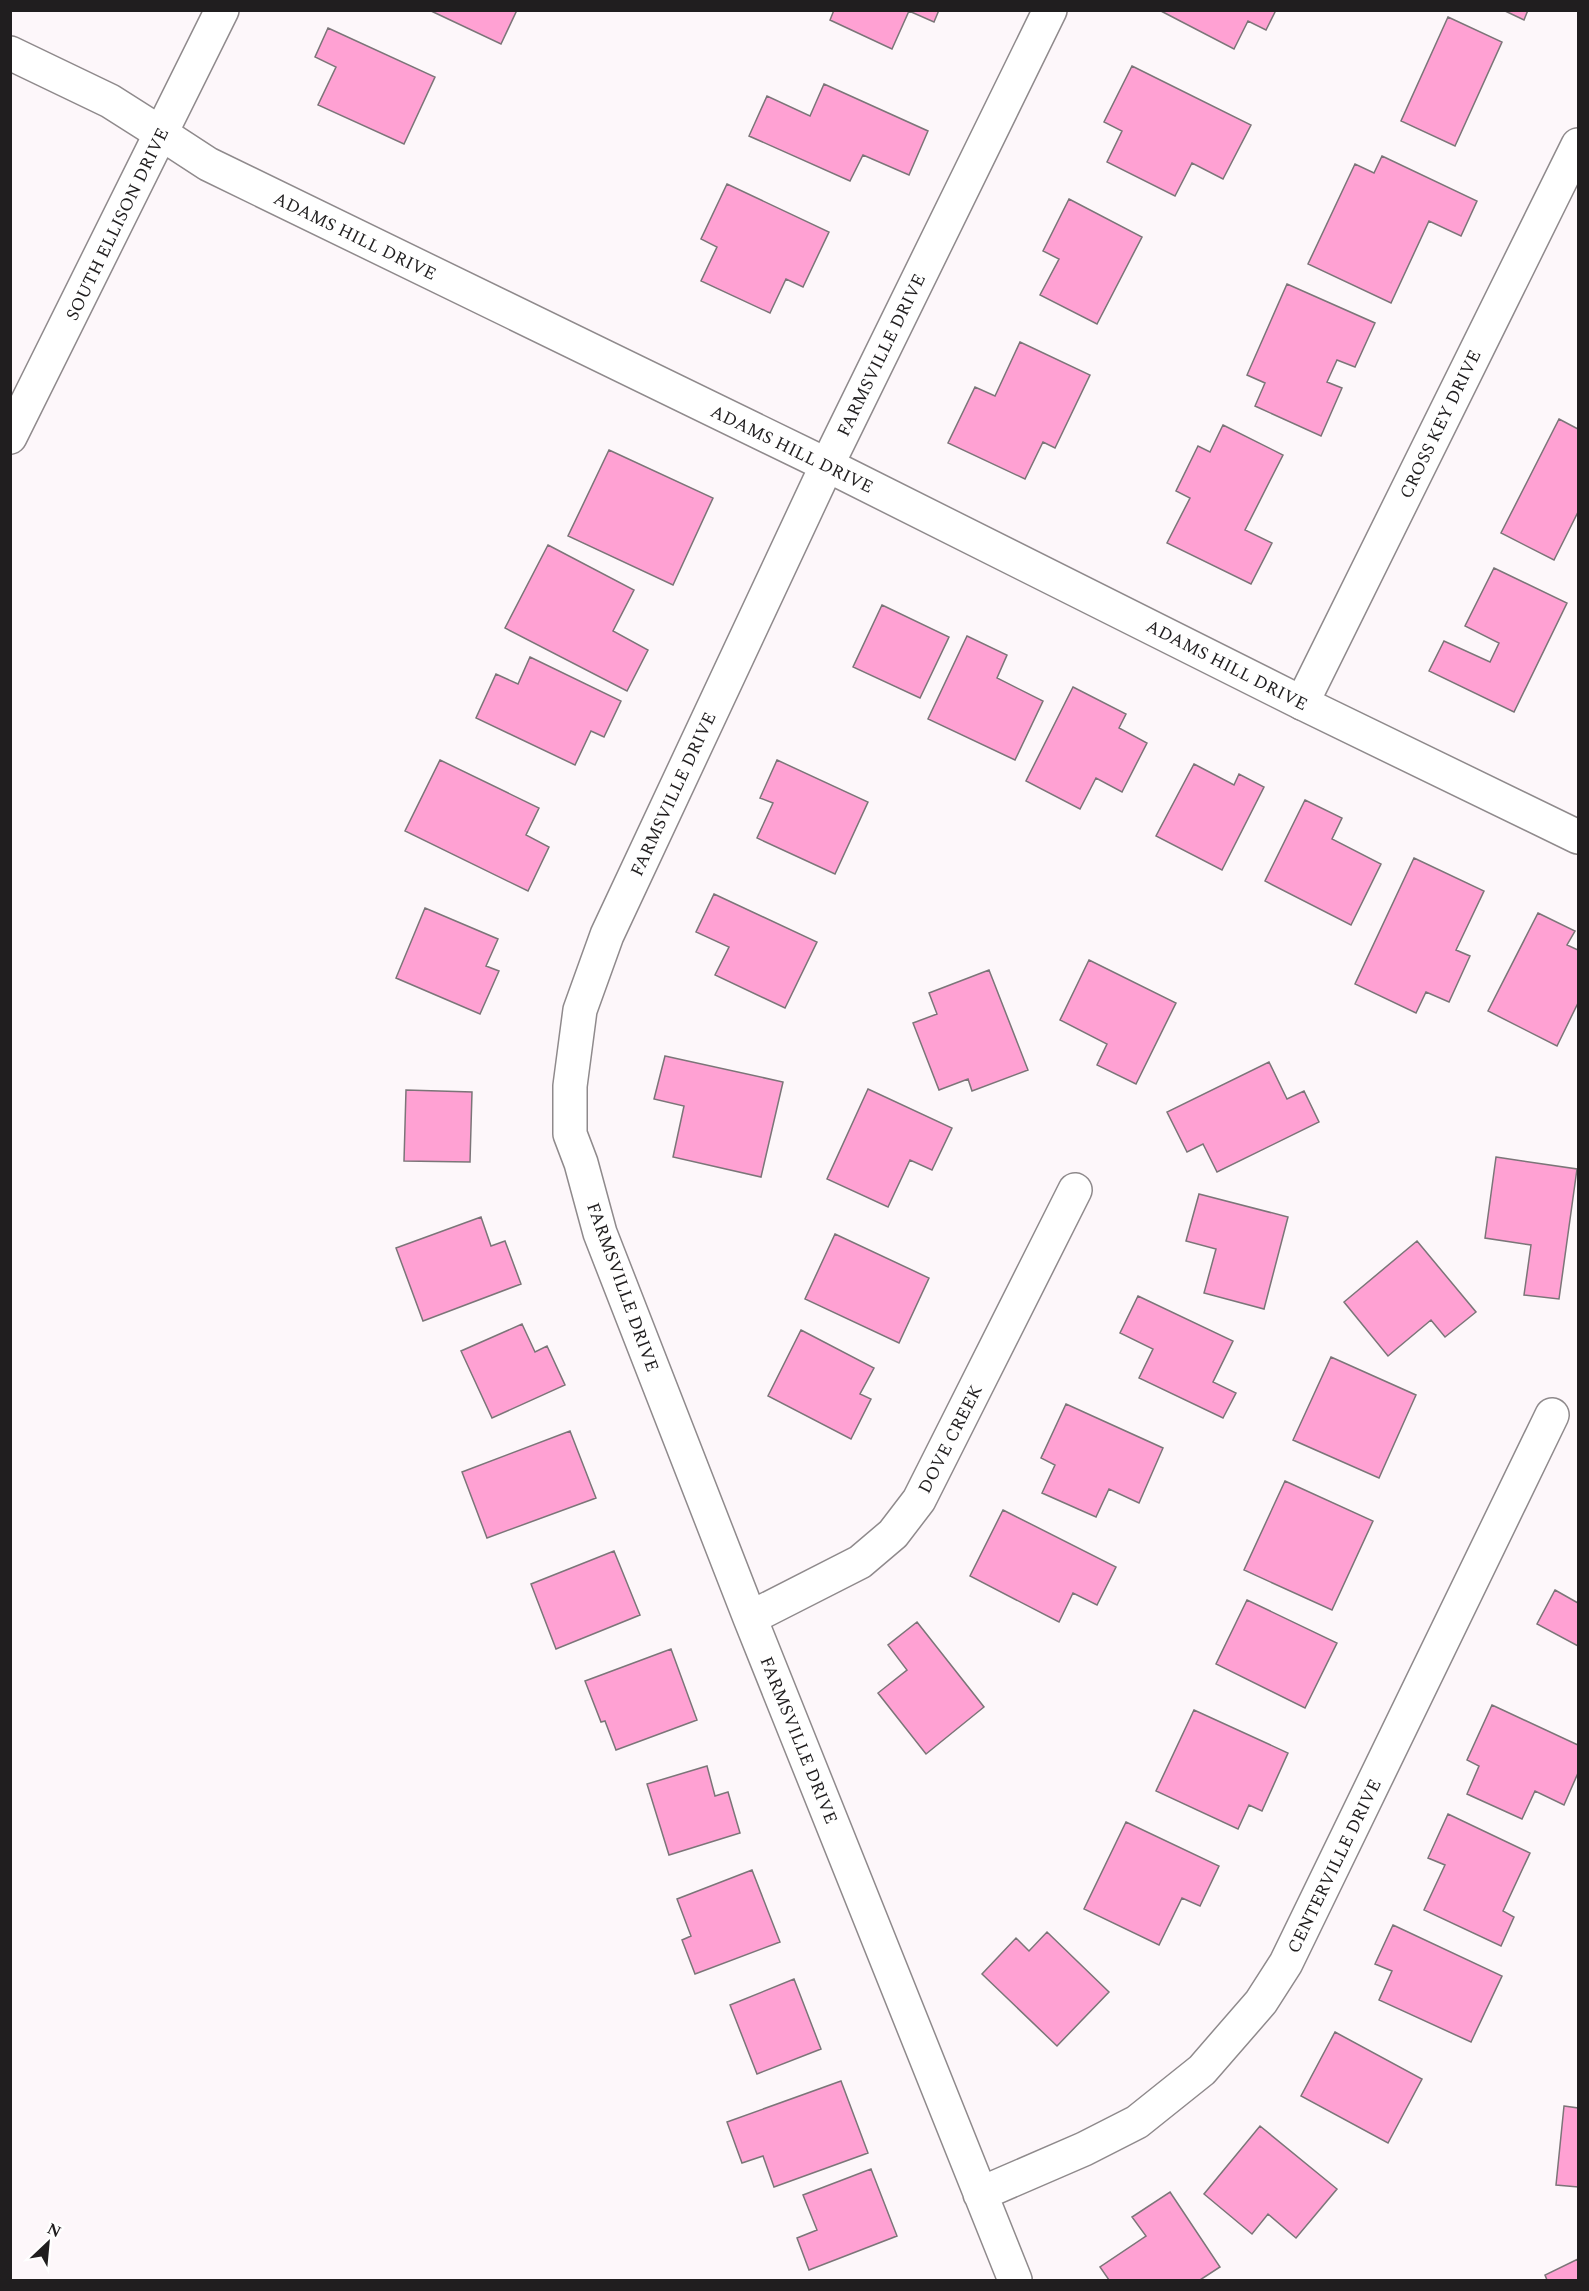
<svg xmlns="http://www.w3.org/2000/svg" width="1589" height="2291" font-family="Spectral,serif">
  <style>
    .building { fill: #ffa1d3; stroke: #7b7578; stroke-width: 1.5 }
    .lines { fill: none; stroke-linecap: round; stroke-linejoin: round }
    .street-casing { stroke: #8f8a8c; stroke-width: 36 }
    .secondary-casing { stroke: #8f8a8c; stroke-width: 36 }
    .street { stroke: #fff; stroke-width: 33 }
    .secondary { stroke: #fff; stroke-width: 33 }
    .labels { text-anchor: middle; stroke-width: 4.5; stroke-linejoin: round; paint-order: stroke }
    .street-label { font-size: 18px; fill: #201e1f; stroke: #fff }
  </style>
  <rect width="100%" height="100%" fill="#fdf7fa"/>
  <path class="building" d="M429 10H517L501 44Z
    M834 10H939L934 22 909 11 892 49 830 20Z
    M1159 10H1276L1266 30 1248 21 1234 49Z
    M1503 10H1528L1524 20Z
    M1448 17 1502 42 1455 146 1401 121Z
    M328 28 435 77 404 144 318 105 336 67 315 57Z
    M1132 66 1251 125 1223 179 1192 163 1175 196 1107 162 1122 131 1104 122Z
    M824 84 928 131 909 175 863 155 850 181 749 136 767 96 810 116Z
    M1382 156 1477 201 1461 236 1429 221 1391 303 1308 264 1355 164 1374 173Z
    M727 184 829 232 803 287 786 279 770 313 701 281 717 247 701 239Z
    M1069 199 1142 237 1097 324 1040 295 1059 259 1043 251Z
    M1287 284 1375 323 1355 367 1337 360 1327 382 1342 388 1321 436 1255 406 1265 383 1247 375Z
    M1020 342 1090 375 1055 448 1043 442 1025 479 948 443 975 387 995 396Z
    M1559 419 1578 429V512L1554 560 1501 533Z
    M1223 425 1283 455 1245 530 1272 543 1251 584 1167 543 1190 498 1176 491 1198 446 1210 452Z
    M609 450 713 498 673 585 568 536Z
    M548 545 634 590 613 631 648 650 627 691 505 628Z
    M1494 568 1567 603 1514 712 1429 671 1444 641 1490 662 1499 643 1465 626Z
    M882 605 949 637 920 698 853 667Z
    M967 636 1007 655 997 678 1043 701 1015 760 928 719Z
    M530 657 621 701 604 737 591 731 575 765 476 718 496 674 518 684Z
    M1073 687 1126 714 1119 728 1147 743 1122 792 1096 778 1080 809 1026 781Z
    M440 760 539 808 526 835 549 847 528 891 405 831Z
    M777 760 868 802 835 874 757 838 773 803 760 798Z
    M1194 764 1234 785 1239 774 1264 787 1222 870 1156 836Z
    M1305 800 1342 818 1332 839 1381 864 1351 925 1265 881Z
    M1414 858 1484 891 1456 950 1470 956 1449 1002 1426 992 1416 1013 1355 984Z
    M714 894 817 942 785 1008 715 975 729 947 696 932Z
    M425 908 498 939 486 966 499 971 480 1014 396 978Z
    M1538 913 1575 931 1567 945 1578 950V1003L1557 1046 1488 1011Z
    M1089 960 1176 1003 1136 1084 1097 1065 1107 1044 1060 1020Z
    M989 970 1028 1070 972 1091 968 1079 939 1090 913 1023 937 1014 929 993Z
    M665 1056 783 1082 761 1177 673 1157 684 1106 654 1099Z
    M1269 1062 1287 1099 1304 1091 1319 1122 1217 1172 1203 1144 1187 1152 1167 1112Z
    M868 1089 952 1128 932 1170 910 1160 888 1207 827 1179Z
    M406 1090 472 1092 470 1162 404 1161Z
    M1496 1157 1577 1169 1559 1299 1524 1295 1531 1245 1485 1238Z
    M1199 1194 1288 1217 1264 1309 1204 1293 1216 1249 1186 1241Z
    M481 1217 491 1246 505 1241 521 1284 423 1321 396 1248Z
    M835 1234 929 1278 899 1343 805 1299Z
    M1417 1241 1476 1312 1445 1337 1431 1320 1388 1356 1344 1302Z
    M1138 1296 1233 1341 1213 1382 1236 1393 1223 1418 1139 1378 1153 1349 1120 1333Z
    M522 1324 535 1352 547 1346 565 1385 492 1418 461 1351Z
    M801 1330 874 1368 860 1394 871 1399 851 1439 768 1396Z
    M1331 1357 1416 1395 1379 1478 1293 1440Z
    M1066 1404 1163 1448 1139 1503 1109 1489 1096 1517 1042 1493 1055 1465 1041 1458Z
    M570 1431 596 1498 487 1538 462 1472Z
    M1285 1481 1373 1521 1332 1610 1244 1570Z
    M1003 1510 1116 1567 1097 1605 1073 1593 1059 1622 970 1576Z
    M614 1551 640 1615 556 1649 531 1584Z
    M1555 1590 1578 1603V1646L1537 1624Z
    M1247 1600 1337 1643 1305 1708 1216 1664Z
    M917 1622 984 1707 926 1754 878 1693 907 1670 888 1645Z
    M671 1649 697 1720 616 1750 605 1721 601 1722 585 1681Z
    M1492 1705 1578 1745V1773L1564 1805 1535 1791 1522 1819 1467 1794 1479 1766 1467 1760Z
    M1194 1710 1288 1753 1262 1811 1249 1805 1238 1829 1156 1791Z
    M707 1766 715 1796 728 1792 740 1833 669 1855 647 1784Z
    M1448 1814 1530 1853 1503 1911 1514 1917 1501 1946 1424 1910 1445 1865 1428 1858Z
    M1126 1822 1219 1866 1200 1906 1182 1898 1159 1945 1084 1909Z
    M752 1870 780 1942 695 1974 682 1940 691 1936 677 1899Z
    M1393 1925 1502 1976 1471 2042 1379 2000 1392 1971 1375 1964Z
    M1047 1932 1109 1992 1057 2046 982 1974 1016 1938 1029 1951Z
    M794 1979 821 2049 757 2074 730 2005Z
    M1335 2032 1422 2079 1388 2143 1301 2096Z
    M841 2081 868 2153 774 2187 763 2156 742 2163 727 2122Z
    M1564 2106 1578 2108V2187L1556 2185Z
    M1260 2126 1337 2189 1296 2238 1268 2214 1252 2234 1204 2194Z
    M871 2169 897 2236 809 2270 797 2238 817 2230 803 2195Z
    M1170 2192 1220 2267 1200 2280H1109L1100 2267 1146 2236 1132 2217Z
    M1578 2259V2280H1547L1545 2275Z"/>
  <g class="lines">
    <defs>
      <path id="street" d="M10 53 110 101 162 134
        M1302 703 1578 145
        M750 1618 860 1562 893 1534 919 1500 1075 1190
        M980 2194 1084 2149 1137 2122 1202 2070 1261 2002 1286 1963 1552 1415
        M1015 2280 750 1618 600 1233 581 1163 570 1134V1086L580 1010 607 935 827 465 1050 10"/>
      <path id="secondary" d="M162 134 208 164 827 465 1302 703 1578 837
        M10 437 222 10"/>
    </defs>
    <use href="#street" class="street-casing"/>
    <use href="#secondary" class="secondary-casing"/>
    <use href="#street" class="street"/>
    <use href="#secondary" class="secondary"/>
  </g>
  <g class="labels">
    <g class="street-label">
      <text transform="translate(117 224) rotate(-64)" y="6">SOUTH ELLISON DRIVE</text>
      <text transform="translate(355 236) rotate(26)" y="6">ADAMS HILL DRIVE</text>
      <text transform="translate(881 355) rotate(-64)" y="6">FARMSVILLE DRIVE</text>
      <text transform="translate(1440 424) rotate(-64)" y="6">CROSS KEY DRIVE</text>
      <text transform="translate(792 449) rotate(26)" y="6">ADAMS HILL DRIVE</text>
      <text transform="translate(1227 665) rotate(27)" y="6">ADAMS HILL DRIVE</text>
      <text transform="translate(673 794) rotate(-65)" y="6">FARMSVILLE DRIVE</text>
      <text transform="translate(623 1287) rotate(70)" y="6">FARMSVILLE DRIVE</text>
      <text transform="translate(950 1439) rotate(-63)" y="6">DOVE CREEK</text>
      <text transform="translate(799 1740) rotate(68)" y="6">FARMSVILLE DRIVE</text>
      <text transform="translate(1334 1866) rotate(-64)" y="6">CENTERVILLE DRIVE</text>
    </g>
  </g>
  <rect width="1589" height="2291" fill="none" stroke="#201e1f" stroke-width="24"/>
  <g transform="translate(48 2243) rotate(26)" stroke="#ffffff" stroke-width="4.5" paint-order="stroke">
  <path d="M0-4.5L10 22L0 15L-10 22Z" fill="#201e1f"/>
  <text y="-9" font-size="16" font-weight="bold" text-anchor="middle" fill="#201e1f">N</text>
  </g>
</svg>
